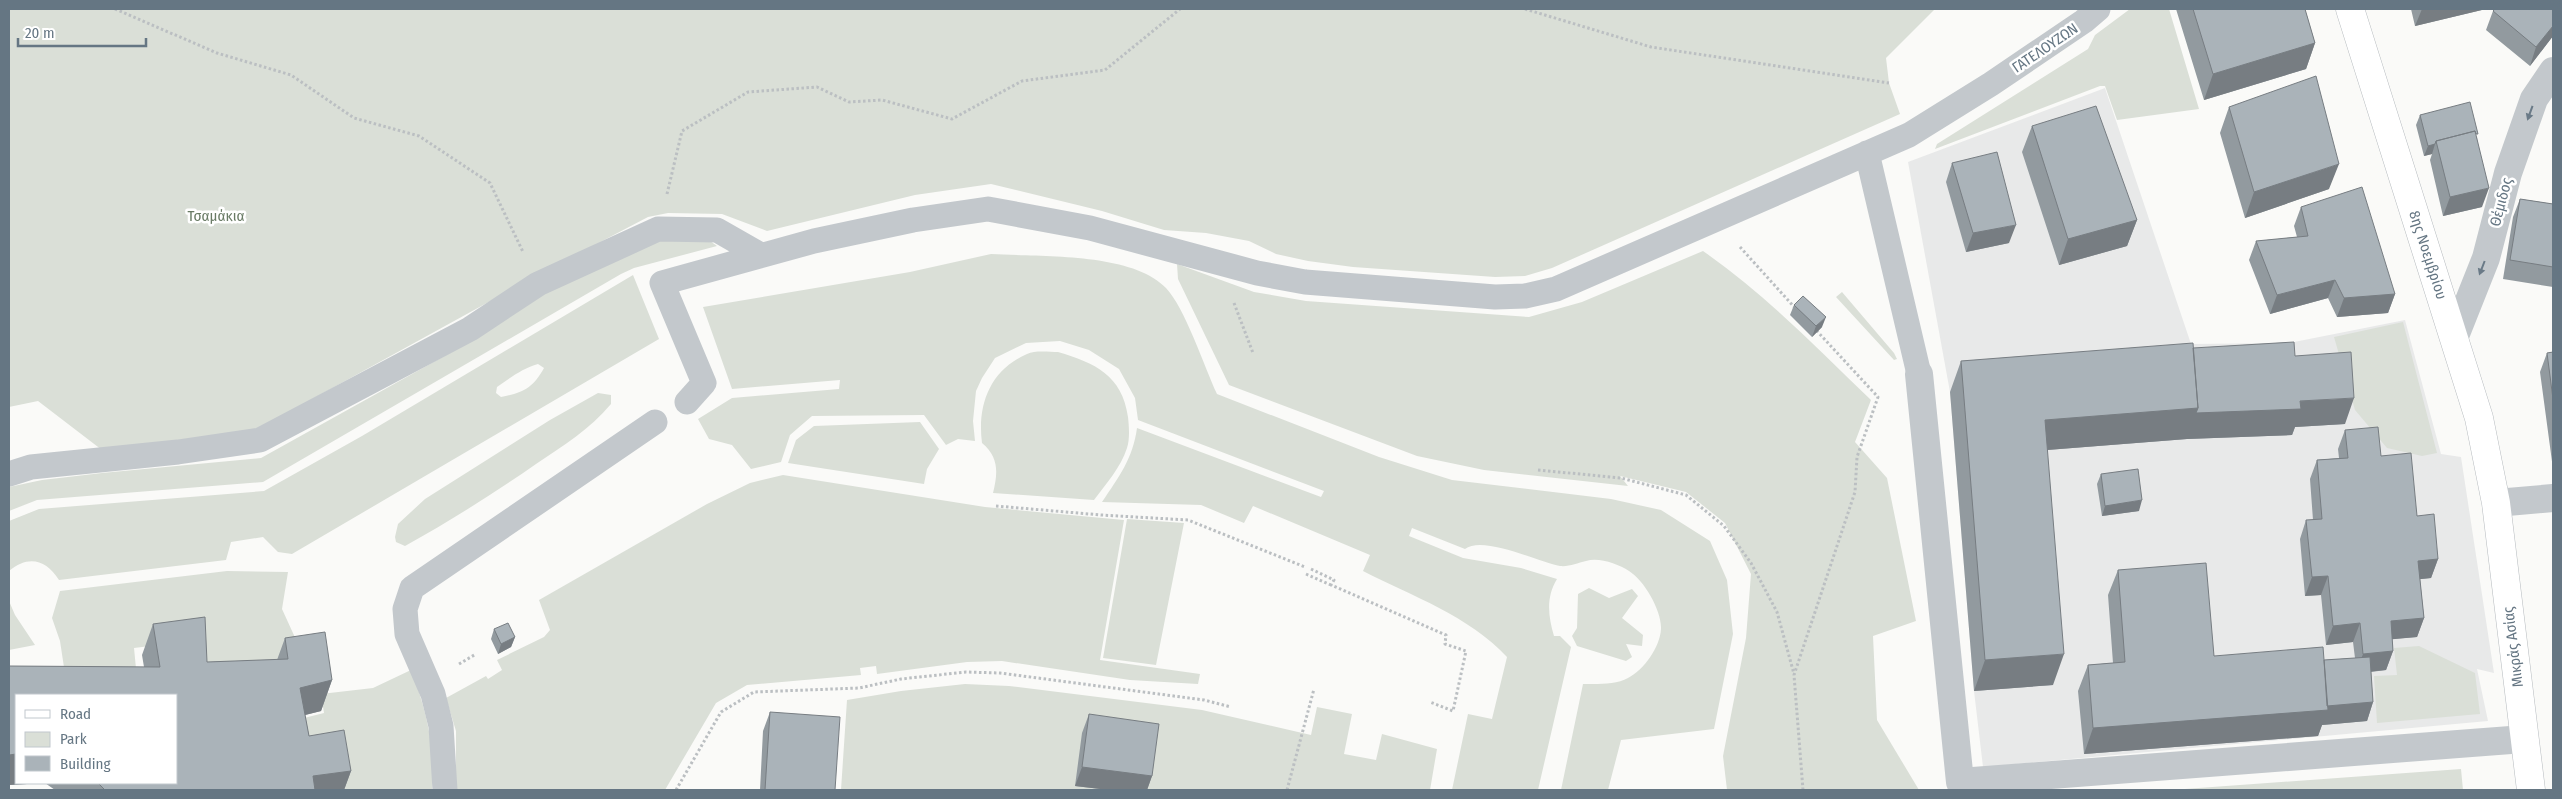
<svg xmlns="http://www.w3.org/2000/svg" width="2562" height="799" font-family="'Fira Sans Condensed',sans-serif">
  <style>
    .built { fill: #e8e9e9 }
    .green { fill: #dadfd7; fill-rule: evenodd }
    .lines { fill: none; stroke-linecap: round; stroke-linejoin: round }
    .primary-casing { stroke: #b5babe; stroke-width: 29 }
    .path { stroke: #bbbfc2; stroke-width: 3; stroke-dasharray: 2.5 2.5; stroke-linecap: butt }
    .service { stroke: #c3c8cc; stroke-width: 25 }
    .minor { stroke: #c3c8cc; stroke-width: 28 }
    .primary { stroke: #fff; stroke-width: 28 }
    .wall { fill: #929a9f; fill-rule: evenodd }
    .shaded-wall { fill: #777d82 }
    .building { fill: #aab3b9; stroke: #777d82 }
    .oneway { fill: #6a7a87 }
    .labels { text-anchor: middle; stroke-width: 5; stroke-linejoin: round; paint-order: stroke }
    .street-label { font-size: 15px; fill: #657683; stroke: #fff }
    .park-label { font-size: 15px; fill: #687a64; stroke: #fff }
  </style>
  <rect width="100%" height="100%" fill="#fafaf8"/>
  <path class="built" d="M2105 88 2191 344 2289 343 2405 320 2441 454 2461 457 2494 673 2477 669 2488 721 1983 767 1974 691 1950 392 1908 162Z"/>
  <path class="green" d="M9 9H1935L1886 58 1889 83 1900 114 1552 268 1525 276 1495 277 1353 267 1308 261 1276 254 1249 241 1206 233 1164 230 1102 211 991 184 915 195 767 231 722 214 668 213 648 217 545 271 256 430 102 450 38 401 9 407Z
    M2130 9H2169L2199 109 2117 120 2105 86H2100L1935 149 1937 144 2088 49 2095 35Z
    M657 238 710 241 717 246 634 268 621 274 263 482 37 500 9 511V487L42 480 102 473 261 458 475 339 544 292Z
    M1703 251C1765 294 1817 348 1871 400L1855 442 1887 478 1916 621 1873 636 1877 720 1919 790H1727L1723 756 1746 638 1751 574 1725 523 1686 492 1620 476 1628 486 1484 470 1417 456 1229 385 1178 279 1177 264 1254 292 1306 301 1529 317 1582 302Z
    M991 254C1039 257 1132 252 1166 288 1185 308 1204 366 1217 394L1379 457 1452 480 1611 499 1661 510 1710 541 1727 580 1733 634 1714 729 1621 740 1608 790H1561L1583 684C1597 684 1616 685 1628 678 1644 670 1660 647 1661 629 1662 611 1644 580 1629 571 1618 564 1599 557 1586 561 1577 563 1569 567 1560 566 1538 562 1483 535 1465 549L1412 528 1409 536 1463 558 1521 568 1557 579C1546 597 1548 616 1554 636H1560L1571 647 1538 790H1452L1468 714 1492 719 1507 657C1469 616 1412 596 1363 571L1370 555 1253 506 1244 523 1201 505 1102 502C1119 477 1133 458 1137 428L1321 497 1324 491 1138 420 1135 398 1119 369 1089 350 1060 341 1026 343 995 358 982 378 976 391 973 421 975 441 958 439 946 445 924 415 812 416 790 435 781 462 751 469 732 445 709 439 698 419 732 398 839 389 840 380 732 389 703 307 910 272Z
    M633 275 659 339 292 554 278 552 263 537 231 542 226 560 59 580C46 559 28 555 9 571V521L39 509 264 491 362 436ZM538 364 544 368C533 388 523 393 501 397L496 393 497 387C510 378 523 368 538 364Z
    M1842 292 1894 353 1897 359 1894 360 1836 297Z
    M2403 322 2437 453 2422 456 2387 448 2355 410 2334 337Z
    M1058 352C1095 363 1122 375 1128 417 1129 426 1130 439 1127 448 1121 467 1106 484 1094 500L993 493C998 473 999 457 982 443 977 405 990 370 1027 354 1035 350 1049 352 1058 352Z
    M598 393 611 395V404C590 429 563 446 536 464 493 494 450 521 405 546L396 542 395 537 398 524 425 499 550 420Z
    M920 422 939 449 927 469 924 484 788 463 796 440 814 426Z
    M783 475 985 507 1124 520 1100 660 1200 674 1198 684 1130 680 1002 661 967 662 877 674 876 666 860 668 861 675 747 685 716 703 665 790H456V731L446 698 486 676 488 679 502 670 497 660 544 637 550 630 539 600 707 504 750 483Z
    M1127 519 1184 523 1156 665 1103 658Z
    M227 571 288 572 282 609 303 655 203 679 199 640 134 648 138 689 67 687 60 641 52 618 60 591Z
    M1589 588 1609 598 1632 589 1638 596 1622 618 1643 635 1642 646 1626 644 1632 657 1626 661 1577 646 1572 636 1577 628 1578 594Z
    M9 601 15 615 35 645 9 650Z
    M2419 646 2475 673 2480 714 2377 723 2374 676 2397 675 2394 648Z
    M411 670C426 708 436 750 432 790H340L299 764 292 721 324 713 321 694 373 688Z
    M965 684 1009 686 1202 710 1311 735 1317 707 1352 714 1344 754 1376 760 1382 734 1437 749 1430 790H841L847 700 901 691Z
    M2461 769 2463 790H2171Z"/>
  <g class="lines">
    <defs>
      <path id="primary" d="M2350 9 2479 418 2496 503 2531 790"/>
    </defs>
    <use href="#primary" class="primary-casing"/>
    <path class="path" d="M115 9 217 53 291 75 354 118 419 136 490 183 523 252
      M1525 9 1651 47 1889 83
      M667 194 682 131 748 92 817 87 849 102 882 100 952 119 1022 81 1105 70 1180 9
      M1740 247 1796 309
      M1234 303 1253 353
      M1538 470 1621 478 1686 495 1724 526 1751 563 1777 612 1794 674
      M996 506 1101 515 1188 520 1305 567
      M1311 569 1334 580 1331 585 1446 635 1445 644 1466 651 1453 711 1430 702
      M1306 574 1331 585
      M459 664 476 654
      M676 790 721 712 754 692 859 688 901 679 966 672 1000 673 1204 700 1231 707
      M1287 790 1314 689
      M1803 790 1794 675 1855 492 1857 457 1878 397 1816 330"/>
    <path class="service" d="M1867 153 1919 374
      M687 402 704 383 662 283 814 241 913 220 988 209 1090 228 1257 273 1305 282 1495 297 1525 296 1556 289 1909 135 1991 84 2084 21 2098 9
      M9 474 31 467 178 452 260 440 470 329 538 284 658 229 717 230 759 254
      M445 790 441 726 433 694 407 634 405 609 412 588 655 422"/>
    <path class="minor" d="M2455 336 2486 258 2508 173 2534 99 2553 71
      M1919 374 1960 782 2524 739
      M2496 503 2553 498"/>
    <use href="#primary" class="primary"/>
  </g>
  <path class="wall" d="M2176 9H2305L2315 43 2306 69 2204 100Z
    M2411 9H2486L2415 26Z
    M2553 9V36L2530 66 2486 30 2493 11Z
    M2229 107 2329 189 2245 218 2220 133Z
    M2420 115 2477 137 2482 207 2443 216 2430 160 2432 154 2424 156 2416 125Z
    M2032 126 2137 220 2127 246 2059 265 2022 152Z
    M1952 163 2009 243 1966 252 1946 182Z
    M2520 199 2553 204V287L2503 279 2513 217Z
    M2301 207 2395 294 2388 313 2337 317 2328 298 2270 314 2249 260 2256 241 2297 237 2294 226Z
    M1794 305 1822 327 1812 337 1790 315Z
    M2193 348 2295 356 2345 424 2295 427 2292 435 2187 439 2047 450 2053 685 1974 691 1950 392 1961 361Z
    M2553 352V469L2540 372 2547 353Z
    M2345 430 2381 456 2417 516 2438 559 2431 578 2420 579 2424 618 2417 637 2392 639 2393 651 2386 670 2371 672 2373 702 2367 721 2322 725 2318 736 2084 754 2078 691 2088 665 2113 663 2108 595 2118 570 2214 656 2324 660 2355 658 2353 642 2326 645 2321 595 2305 596 2300 539 2306 520H2313L2310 479 2317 460 2339 458 2338 449Z
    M2101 474 2139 511 2102 516 2097 484Z
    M153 624 207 662 277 660 285 638 332 680 321 711 305 715 309 736 351 771 344 790H55L45 783 9 785V666L144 667 142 655ZM16 695 176 783H16Z
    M494 629 515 637 511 647 498 654 491 639Z
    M770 712 835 790H760L763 731Z
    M1089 714 1152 776 1147 790H1109L1075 786 1082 733Z"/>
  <path class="shaded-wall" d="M2422 9H2486L2415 26Z
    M2553 26V36L2530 66 2536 47Z
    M2315 43 2306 69 2204 100 2213 74Z
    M2435 144 2432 154 2424 156 2428 146Z
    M2339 164 2329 189 2245 218 2254 192Z
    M2489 188 2482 207 2443 216 2450 197Z
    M2137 220 2127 246 2059 265 2068 239Z
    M2016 225 2009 243 1966 252 1973 233Z
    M2335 280 2328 298 2270 314 2277 295Z
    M2395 294 2388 313 2337 317 2344 298Z
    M1826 317 1822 327 1812 337 1816 326Z
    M2354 398 2345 424 2295 427 2292 435 2187 439 2034 451 2045 420 2198 408Z
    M2142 500 2139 511 2102 516 2105 506Z
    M2438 559 2431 578 2412 580 2418 561Z
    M2328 576 2321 595 2305 596 2312 577Z
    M2424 618 2417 637 2384 640 2391 621Z
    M2360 623 2353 642 2326 645 2333 626Z
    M515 637 511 647 498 654 501 644Z
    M2393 651 2386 670 2356 673 2363 654Z
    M2064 654 2053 685 1974 691 1985 660Z
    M332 680 321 711 289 719 300 688Z
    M2373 702 2367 721 2322 725 2318 736 2084 754 2093 728 2324 706Z
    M16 754V783H46H45L9 785V755Z
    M1082 767 1152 776 1147 790H1109L1075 786Z
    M351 771 344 790H308L313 776Z"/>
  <path class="building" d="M2193 9H2305L2315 43 2213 74Z
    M2495 9H2553V26L2536 47 2493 11Z
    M2316 76 2339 164 2254 192 2229 107Z
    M2470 102 2478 134H2476L2475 131 2436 141 2435 144 2428 146 2420 115Z
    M2096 106 2137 220 2068 239 2032 126Z
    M2475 131 2489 188 2450 197 2436 141Z
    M1997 152 2016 225 1973 233 1952 163Z
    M2362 187 2395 294 2344 298 2335 280 2277 295 2256 241 2308 236 2301 207Z
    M2520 199 2553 204V267L2510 260Z
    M1803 296 1826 317 1816 326 1794 305Z
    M2294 342 2295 356 2351 352 2354 398 2300 401 2301 409 2196 413 2198 408 2193 348Z
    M2193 343 2198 408 2045 420 2064 654 1985 660 1961 361Z
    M2553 352V399L2547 353Z
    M2378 427 2381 456 2411 453 2417 516 2434 514 2438 559 2418 561 2424 618 2391 621 2393 651 2363 654 2360 623 2333 626 2328 576 2312 577 2306 520 2322 519 2317 460 2348 458 2345 430Z
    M2138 469 2142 500 2105 506 2101 474Z
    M2206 563 2214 656 2323 647 2328 710 2093 728 2088 665 2125 662 2118 570Z
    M205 617 207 662 288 659 285 638 325 632 332 680 300 688 309 736 344 730 351 771 313 776 315 790H105L98 783H176V695H16V754L9 755V666L160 667 153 624Z
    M508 623 515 637 501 644 494 629Z
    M2370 657 2373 702 2327 706 2324 660Z
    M770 712 840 717 835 790H765Z
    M1089 714 1159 724 1152 776 1082 767Z"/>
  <defs><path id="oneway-solid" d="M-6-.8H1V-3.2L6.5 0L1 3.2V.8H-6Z" transform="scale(1.25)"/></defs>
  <g class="oneway">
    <use href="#oneway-solid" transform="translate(2530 113) rotate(110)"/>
    <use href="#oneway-solid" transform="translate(2482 268) rotate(111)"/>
  </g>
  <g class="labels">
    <g class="street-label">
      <text transform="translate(2045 48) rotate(-34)" y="5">ΓΑΤΕΛΟΥΖΩΝ</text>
      <text transform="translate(2501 202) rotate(-75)" y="5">Θέμιδος</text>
      <text transform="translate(2428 255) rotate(72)" y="5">8ης Νοεμβρίου</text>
      <text transform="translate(2513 647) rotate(-97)" y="5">Μικράς Ασίας</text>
    </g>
    <g class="park-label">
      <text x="216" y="221">Τσαμάκια</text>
    </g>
  </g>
  <rect width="2562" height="799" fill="none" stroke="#657683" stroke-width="20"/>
  <rect x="15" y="694" width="162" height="90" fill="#ffffff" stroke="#c1c8cd"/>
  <rect x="25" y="710" width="25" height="8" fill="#ffffff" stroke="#c1c8cd"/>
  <text x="60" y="719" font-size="15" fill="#657683">Road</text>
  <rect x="25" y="732" width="25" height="15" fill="#dadfd7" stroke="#c1c8cd"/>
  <text x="60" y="744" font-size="15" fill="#657683">Park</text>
  <rect x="25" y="756" width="25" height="15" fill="#aab3b9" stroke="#c1c8cd"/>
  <text x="60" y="769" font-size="15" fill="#657683">Building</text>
  <path d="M18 38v8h128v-8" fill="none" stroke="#657683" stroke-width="2.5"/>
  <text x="25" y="38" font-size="15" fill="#657683" stroke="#ffffff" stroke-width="4" paint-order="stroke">20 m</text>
</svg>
